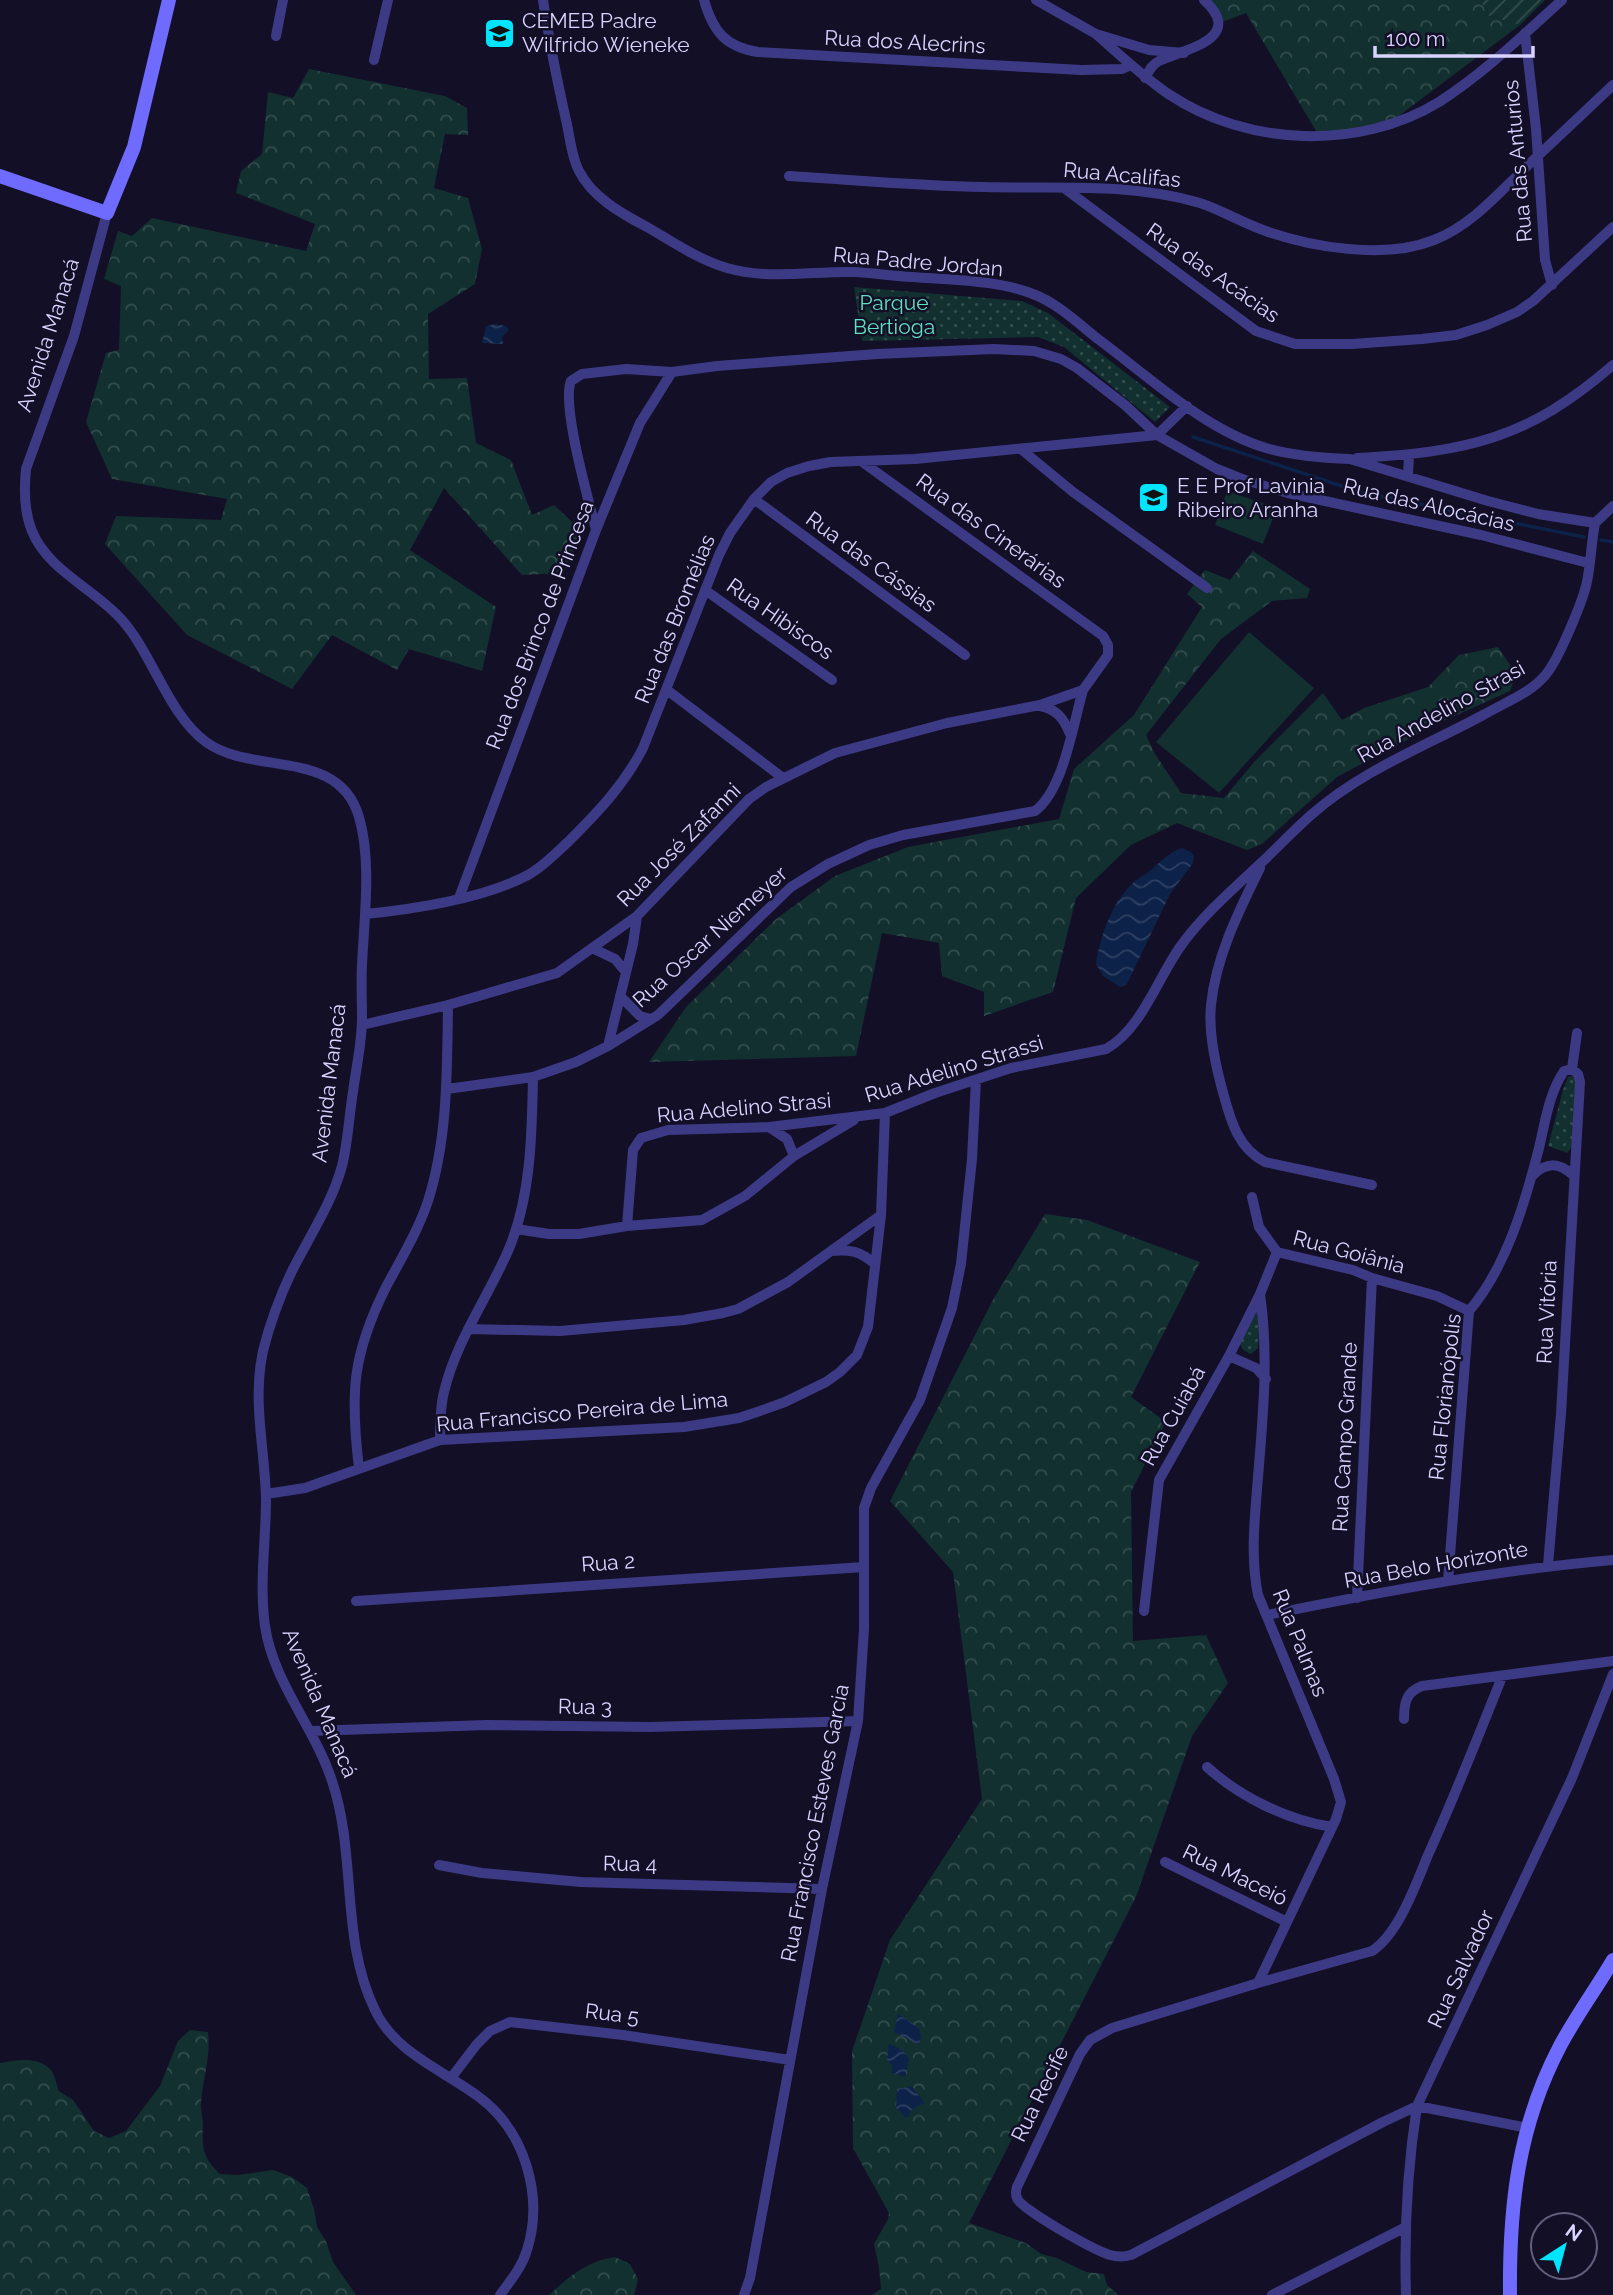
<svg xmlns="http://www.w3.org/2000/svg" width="1613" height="2295" font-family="Raleway,sans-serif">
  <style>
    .grass { fill: url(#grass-dots) }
    .forest { fill: url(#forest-crowns) }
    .garden { fill: url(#garden-furrows) }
    .pitch { fill: #12302f }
    .water { fill: url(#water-waves) }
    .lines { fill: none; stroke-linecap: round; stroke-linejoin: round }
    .stream { stroke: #0c2248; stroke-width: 3.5 }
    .street { stroke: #3d3a85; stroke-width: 10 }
    .secondary { stroke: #6f6bff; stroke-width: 14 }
    .labels { text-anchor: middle; stroke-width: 5; stroke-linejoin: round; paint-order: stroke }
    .poi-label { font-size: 21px; fill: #d9d4ff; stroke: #130f26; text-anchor: start }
    .street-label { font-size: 21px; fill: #d9d4ff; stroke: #130f26 }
    .park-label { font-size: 21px; fill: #5fe0c0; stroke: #130f26 }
  </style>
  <defs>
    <pattern id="grass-dots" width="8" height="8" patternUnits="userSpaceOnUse" patternTransform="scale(1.75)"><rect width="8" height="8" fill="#12302f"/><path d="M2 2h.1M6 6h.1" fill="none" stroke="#344d4e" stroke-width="1.8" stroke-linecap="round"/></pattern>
    <pattern id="forest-crowns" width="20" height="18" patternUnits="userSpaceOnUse" patternTransform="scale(1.75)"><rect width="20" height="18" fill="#12302f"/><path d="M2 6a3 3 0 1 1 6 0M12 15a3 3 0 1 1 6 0" fill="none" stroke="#344d4e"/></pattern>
    <pattern id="garden-furrows" width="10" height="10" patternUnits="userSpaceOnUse" patternTransform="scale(1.75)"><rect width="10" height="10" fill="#12302f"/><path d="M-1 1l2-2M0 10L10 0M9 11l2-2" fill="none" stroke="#344d4e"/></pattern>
    <pattern id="water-waves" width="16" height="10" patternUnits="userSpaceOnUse" patternTransform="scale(1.75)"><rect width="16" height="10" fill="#0c2248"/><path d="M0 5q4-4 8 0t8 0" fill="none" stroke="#2f4163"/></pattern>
  </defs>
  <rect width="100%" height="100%" fill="#130f26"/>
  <path class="grass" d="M854 287 1022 301 1048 313 1170 407 1155 422 1064 347 1038 337 862 341Z
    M1568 1077 1572 1076 1577 1079 1573 1146 1567 1153 1548 1146 1563 1090Z
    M1257 1312 1260 1313 1258 1348 1251 1354 1243 1350 1240 1344Z"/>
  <path class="forest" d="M1203 0H1481L1487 15 1520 25 1388 124 1319 136 1246 13 1217 24Z
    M309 69 445 96 467 108 468 135 445 134 434 188 468 198 482 249 475 284 428 314 429 379 467 378 476 443 511 460 532 515 554 505 583 532 563 573 522 575 444 488 410 550 496 607 482 671 409 649 397 670 332 635 292 689 187 635 105 544 116 516 221 520 227 499 112 479 86 422 106 353 119 350 121 286 104 279 118 231 132 236 152 218 306 251 315 224 236 193 241 171 262 154 268 92 293 98Z
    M1253 551 1310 589 1307 598 1272 601 1221 639 1146 735 1155 754 1181 793 1224 798 1255 761 1323 693 1342 720 1364 708 1428 687 1459 655 1498 647 1516 674 1510 691 1439 723 1337 777 1262 844 1247 850 1177 823 1131 845 1076 898 1053 992 984 1016V992L942 976 939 943 882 933 856 1056 649 1062 686 1007 776 919 835 876 908 847 1059 819 1074 769 1134 715 1202 607 1187 594 1205 570 1230 580Z
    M1045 1214 1087 1220 1200 1262 1131 1397 1166 1422 1131 1492 1133 1641 1206 1635 1228 1683 1192 1736 1136 1897 969 2223 1026 2243 1041 2254 1057 2258 1086 2272 1104 2274 1107 2285 1118 2295H872L881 2289 879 2267 874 2244 888 2219 889 2213 853 2148 852 2051 890 1940 982 1799 953 1572 890 1501 994 1298Z
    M190 2030 208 2032C211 2056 203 2078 201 2103 200 2110 203 2117 203 2124 202 2148 202 2156 220 2174L238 2175 273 2170 292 2177 307 2188 314 2209 317 2227 326 2241 333 2262 356 2295H0V2063C15 2060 38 2056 50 2069 55 2074 56 2084 59 2091L73 2100 94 2131 109 2138 126 2131 160 2086 178 2041Z
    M615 2257 630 2264 638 2279 634 2295H549C570 2276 587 2261 615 2257Z"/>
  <path class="garden" d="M1481 0H1545L1520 25 1487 15Z"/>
  <path class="pitch" d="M1227 491 1277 508 1263 544 1215 525Z
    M1249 632 1314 688 1219 793 1156 742Z"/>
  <path class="water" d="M495 324 506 326 509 330 502 337 503 344 482 343 486 326Z
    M1182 848 1191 852 1194 856 1193 863 1170 894 1127 984 1120 987 1103 976 1096 964C1100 937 1112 902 1133 883 1138 878 1145 875 1151 870 1161 861 1169 853 1182 848Z
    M898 2014 918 2027 921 2037 919 2045 894 2032Z
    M889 2043 903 2051 909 2059 905 2077 892 2073V2065L887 2060Z
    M912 2086 924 2103 911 2110 908 2117H905L896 2108 897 2089Z"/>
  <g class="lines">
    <path class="stream" d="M1193 437 1360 492 1584 537
      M1601 540 1613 542"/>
    <path class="street" d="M543 0C549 40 557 80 566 120 570 136 571 156 579 171 592 197 622 214 647 227 673 242 699 260 727 268 768 280 813 271 854 272 873 273 893 276 912 277 950 280 998 280 1033 294 1057 303 1078 323 1098 339 1148 376 1205 430 1266 448 1293 456 1321 458 1350 459L1488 501 1538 514 1595 523 1613 506
      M704 0C713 32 726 47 758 52L1081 70 1122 69 1131 65
      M1036 0 1096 34 1149 50 1184 53
      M1525 33 1536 129 1545 260 1552 285
      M1096 34C1120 55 1143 77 1170 95 1247 146 1359 151 1439 102 1484 73 1522 36 1562 0
      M276 36 283 0
      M374 60 388 0
      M1145 78C1149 71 1152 64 1159 61 1182 50 1247 39 1204 0
      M789 176C854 180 919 186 984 187 1055 189 1131 182 1200 203 1221 210 1241 222 1263 230 1310 247 1385 260 1434 240 1470 226 1497 195 1524 169 1554 141 1583 113 1613 85
      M1064 188 1256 331 1295 344H1352L1422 339 1456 335 1487 325 1517 312 1533 301 1613 227
      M107 213 74 336 26 469C24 489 24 512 32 531 48 571 95 589 122 620 153 655 168 714 206 742 252 776 339 747 359 817 372 861 364 920 362 965 361 983 362 1001 362 1018 362 1043 356 1068 353 1092 349 1116 348 1142 342 1166 332 1203 309 1237 292 1271 280 1296 270 1323 263 1351 252 1401 265 1449 266 1499 266 1541 259 1584 265 1626 273 1682 315 1728 332 1781 357 1855 340 1939 375 2010 395 2053 443 2070 479 2097 525 2131 544 2196 527 2250 522 2267 511 2280 500 2295
      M1022 450 1073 492 1207 588
      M1357 458C1467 452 1528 439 1613 365
      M1408 476 1409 455
      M754 499 965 655
      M596 530C589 501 561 405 571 381L582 374 626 369 672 372 717 366 877 354 994 349 1034 351 1061 359 1077 368 1125 405 1157 435 1217 469 1242 479 1288 493 1481 535 1588 563
      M705 590 832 680
      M667 690 783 778
      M1040 706C1057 709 1064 719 1070 734
      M1260 868C1239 911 1216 956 1211 1005 1208 1034 1216 1068 1224 1096 1231 1122 1239 1149 1265 1162L1372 1185
      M459 898 596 530 640 423 672 372
      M365 914C414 909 484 898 528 875 543 867 556 853 569 841 598 812 624 785 643 748L719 555 730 533 754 499 771 482 787 473 809 466 831 462 915 459 1157 435 1187 406
      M594 949 615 959 626 972
      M620 996 640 1016 651 1019
      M362 1025 448 1005 557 973 637 916 749 799 766 787 835 753 947 723 1040 705 1083 690 1108 655V645L1103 636 861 461
      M608 1046 633 944 637 916
      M1572 1069 1577 1033
      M447 1089 533 1077 576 1062 608 1046 658 1015 791 887 828 864 869 845 903 835 1035 811C1064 789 1073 724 1083 690
      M769 1127 787 1139 794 1156
      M1532 1176C1546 1162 1558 1162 1573 1175
      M1252 1197 1259 1227 1277 1252 1353 1270 1372 1278 1437 1296 1469 1311
      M627 1226 633 1150 641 1138 668 1130 769 1127 885 1113 935 1093 1011 1068 1106 1049C1141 1030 1158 978 1180 947 1203 915 1233 889 1261 863 1278 847 1294 830 1311 815 1362 770 1426 746 1485 714 1506 702 1533 692 1547 673 1559 658 1581 605 1586 586 1591 566 1591 543 1595 523
      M516 1229 549 1234H579L627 1226 702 1220 745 1196 794 1156 854 1120
      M831 1251C850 1249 860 1251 875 1264
      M468 1329 560 1331 684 1320 723 1313 738 1309 788 1282 881 1215
      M1229 1356 1256 1368 1266 1379
      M440 1440C440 1424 440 1408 444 1392 456 1341 487 1299 508 1251 531 1198 532 1134 533 1077
      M359 1468C350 1394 352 1355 386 1287 401 1259 418 1231 428 1201 448 1138 447 1070 448 1005
      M266 1494 305 1488 440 1440 684 1427 739 1418 760 1411 785 1402 826 1382 840 1372 857 1355 868 1327 881 1215 885 1113
      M1448 1581 1469 1311C1506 1268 1525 1203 1539 1148 1545 1123 1549 1093 1564 1071L1572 1069 1578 1074 1580 1082 1561 1414 1548 1565
      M1357 1598 1372 1278
      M356 1601 864 1567
      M1144 1611 1159 1480 1229 1356 1260 1294 1277 1252
      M1267 1615C1381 1592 1496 1570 1613 1560
      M1502 1677C1478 1737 1455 1796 1428 1855 1416 1884 1399 1933 1372 1951L1258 1983 1112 2028 1090 2040 1080 2054 1017 2187C1016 2191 1015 2194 1017 2198 1021 2210 1096 2251 1110 2255 1117 2257 1124 2257 1131 2255L1383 2122 1417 2106 1528 2128
      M1404 1719C1404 1703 1406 1692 1422 1686L1613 1661
      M311 1731 487 1725 650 1727 858 1721
      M1207 1767C1240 1797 1287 1820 1332 1827
      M1165 1862 1287 1922
      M439 1865 482 1873 581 1882 822 1889
      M1258 1983 1336 1819 1341 1802 1334 1779 1258 1595C1250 1556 1255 1516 1258 1477 1263 1416 1269 1356 1260 1294
      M451 2078 477 2044 490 2031 510 2022 623 2035 790 2060
      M744 2295 750 2278 822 1889 858 1721 864 1629V1508L871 1488 920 1400 952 1308 961 1264 965 1226 972 1159 976 1080
      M1272 2295 1404 2228
      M1406 2295C1404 2230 1407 2170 1417 2106L1572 1778 1613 1674"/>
    <path class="secondary" d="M0 176 107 213 134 147 169 0
      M1510 2295C1509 2206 1518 2126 1560 2046 1576 2016 1596 1989 1613 1960"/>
  </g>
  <defs>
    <symbol id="school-square" viewBox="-11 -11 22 22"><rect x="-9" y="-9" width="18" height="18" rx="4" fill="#00e5ff" stroke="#130f26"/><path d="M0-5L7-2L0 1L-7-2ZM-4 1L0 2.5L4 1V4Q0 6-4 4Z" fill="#111"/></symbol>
  </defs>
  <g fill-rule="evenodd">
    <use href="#school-square" x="482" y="16" width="35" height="35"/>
    <use href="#school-square" x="1136" y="480" width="35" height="35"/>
  </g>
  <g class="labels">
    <g class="poi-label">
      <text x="522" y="28">CEMEB Padre<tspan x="522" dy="24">Wilfrido Wieneke</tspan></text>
      <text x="1177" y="493">E E Prof Lavinia<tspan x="1177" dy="24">Ribeiro Aranha</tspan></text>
    </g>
    <g class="street-label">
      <text transform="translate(905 42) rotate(3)" y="7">Rua dos Alecrins</text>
      <text transform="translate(1518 161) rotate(-95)" y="7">Rua das Anturios</text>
      <text transform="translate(1122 175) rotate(5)" y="7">Rua Acalifas</text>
      <text transform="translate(918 262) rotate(5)" y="7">Rua Padre Jordan</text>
      <text transform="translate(1213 273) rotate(35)" y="7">Rua das Acácias</text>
      <text transform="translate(48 335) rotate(-72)" y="7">Avenida Manacá</text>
      <text transform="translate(1429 505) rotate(13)" y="7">Rua das Alocácias</text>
      <text transform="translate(991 531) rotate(36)" y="7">Rua das Cinerárias</text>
      <text transform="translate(871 562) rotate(36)" y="7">Rua das Cássias</text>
      <text transform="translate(675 619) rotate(-68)" y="7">Rua das Bromélias</text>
      <text transform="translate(780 619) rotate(35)" y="7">Rua Hibiscos</text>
      <text transform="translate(540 625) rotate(-69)" y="7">Rua dos Brinco de Princesa</text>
      <text transform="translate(1441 712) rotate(-29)" y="7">Rua Andelino Strasi</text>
      <text transform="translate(679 845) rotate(-45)" y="7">Rua José Zafanni</text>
      <text transform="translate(710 937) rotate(-42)" y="7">Rua Oscar Niemeyer</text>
      <text transform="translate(954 1069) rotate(-17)" y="7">Rua Adelino Strassi</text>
      <text transform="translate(329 1083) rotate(-83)" y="7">Avenida Manacá</text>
      <text transform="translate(744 1108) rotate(-5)" y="7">Rua Adelino Strasi</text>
      <text transform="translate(1349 1252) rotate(15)" y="7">Rua Goiânia</text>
      <text transform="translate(1547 1312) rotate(-87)" y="7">Rua Vitória</text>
      <text transform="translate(1445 1397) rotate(-84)" y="7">Rua Florianópolis</text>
      <text transform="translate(582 1412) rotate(-5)" y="7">Rua Francisco Pereira de Lima</text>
      <text transform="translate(1173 1416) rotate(-61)" y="7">Rua Cuiabá</text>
      <text transform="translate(1345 1437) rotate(-87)" y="7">Rua Campo Grande</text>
      <text transform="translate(608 1563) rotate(-4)" y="7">Rua 2</text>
      <text transform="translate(1436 1565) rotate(-10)" y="7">Rua Belo Horizonte</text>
      <text transform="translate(1300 1643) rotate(68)" y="7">Rua Palmas</text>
      <text transform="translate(320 1703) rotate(67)" y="7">Avenida Manacá</text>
      <text transform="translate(585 1707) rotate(1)" y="7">Rua 3</text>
      <text transform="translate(815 1823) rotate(-79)" y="7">Rua Francisco Esteves Garcia</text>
      <text transform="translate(630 1864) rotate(1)" y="7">Rua 4</text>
      <text transform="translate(1235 1875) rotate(26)" y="7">Rua Maceió</text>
      <text transform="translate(1461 1969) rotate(-65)" y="7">Rua Salvador</text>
      <text transform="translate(612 2014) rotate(7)" y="7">Rua 5</text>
      <text transform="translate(1040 2094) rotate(-64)" y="7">Rua Recife</text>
    </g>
    <g class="park-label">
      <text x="894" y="310">Parque<tspan x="894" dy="24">Bertioga</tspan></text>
    </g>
  </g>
  <g transform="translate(1564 2246) rotate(36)"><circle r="33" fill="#130f26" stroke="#625e7d" stroke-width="2"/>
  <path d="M0-5L12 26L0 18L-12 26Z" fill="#00e5ff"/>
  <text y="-10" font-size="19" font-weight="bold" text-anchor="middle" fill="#d9d4ff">N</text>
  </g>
  <path d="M1375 46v10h158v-10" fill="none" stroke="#d9d4ff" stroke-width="3.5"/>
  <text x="1386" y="46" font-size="21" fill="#d9d4ff" stroke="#130f26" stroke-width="5" paint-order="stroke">100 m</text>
</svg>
